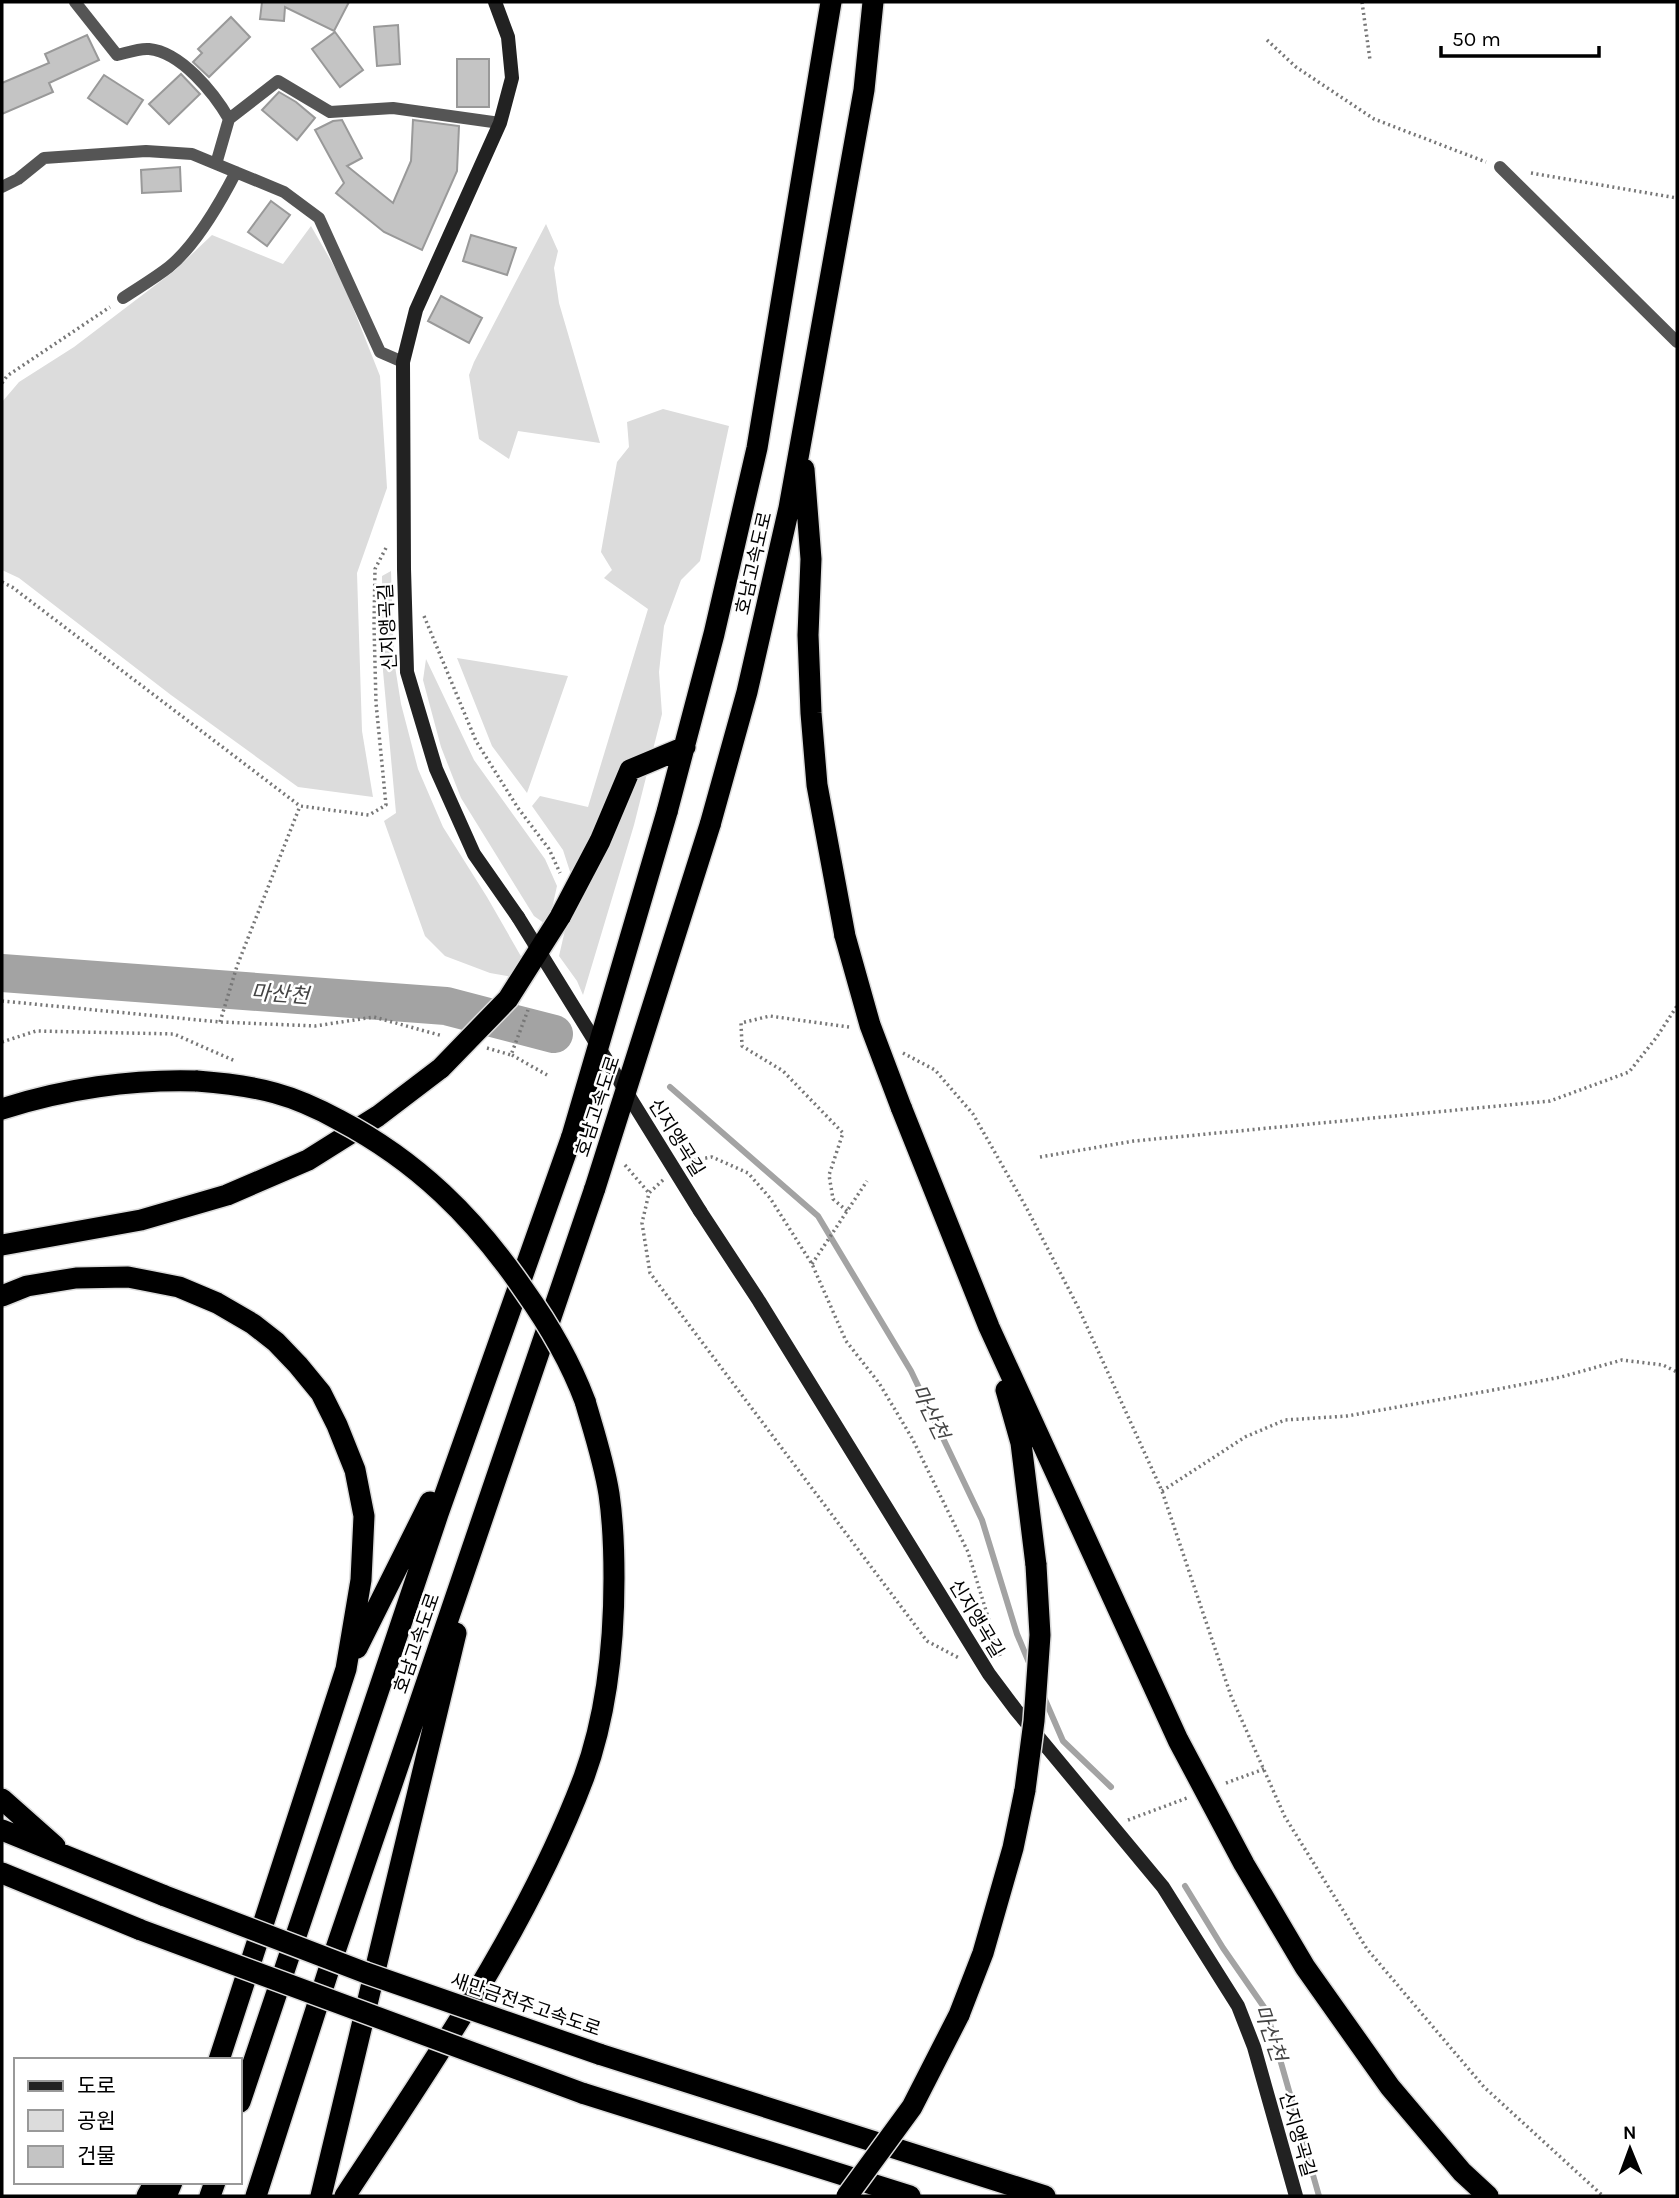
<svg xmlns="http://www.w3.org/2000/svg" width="1679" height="2198" font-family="Karla,'Noto Sans KR',sans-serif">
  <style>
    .green { fill: #dcdcdc }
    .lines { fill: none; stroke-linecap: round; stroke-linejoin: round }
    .stream { stroke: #a3a3a3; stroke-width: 6 }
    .river { stroke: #a3a3a3; stroke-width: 38 }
    .building { fill: #c4c4c4; stroke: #999; stroke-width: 2 }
    .highway-casing { stroke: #dbdbdb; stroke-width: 24 }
    .path { stroke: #777; stroke-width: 3.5; stroke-dasharray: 2 3.5; stroke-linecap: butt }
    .lane { stroke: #555; stroke-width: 12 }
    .secondary { stroke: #222; stroke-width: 14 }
    .highway { stroke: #000; stroke-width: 21 }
    .highway-bridge-casing { stroke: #dbdbdb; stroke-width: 24; stroke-linecap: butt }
    .secondary-bridge { stroke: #222; stroke-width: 14 }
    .highway-bridge { stroke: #000; stroke-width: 21 }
    .labels { text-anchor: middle; stroke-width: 5; stroke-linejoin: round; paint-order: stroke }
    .street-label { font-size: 19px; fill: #000; stroke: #fff }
    .water-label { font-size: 21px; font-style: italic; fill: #444; stroke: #fff }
  </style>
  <rect width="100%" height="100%" fill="#fff"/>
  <path class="green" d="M546 224 558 251 554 268 559 303 600 443 518 431 509 459 479 439 469 375 474 362Z
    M311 226 342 280 380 376 387 488 357 573 362 731 373 797 298 787 171 695 19 578 2 570V402L19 382 74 347 174 271 212 235 283 264Z
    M663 409 729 426 700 561 681 580 664 626 659 672 662 714 634 825 583 995 577 981 559 956 575 887 563 850 532 806 540 796 588 807 648 609 604 578 612 570 601 552 617 462 629 447 627 422Z
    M391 571 394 660 401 704 418 769 443 827 487 897 530 972 525 979 490 973 445 956 425 936 384 821 396 813 383 671 382 576Z
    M457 658 568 676 527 793 492 746Z
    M426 659 474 760 545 859 557 886 548 926 534 916 461 798 441 747 423 680Z"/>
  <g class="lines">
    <path class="stream" d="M670 1087 818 1216 911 1371 982 1520 1017 1634 1030 1665
      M1043 1695 1063 1741 1111 1787
      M1185 1886 1223 1948 1266 2010 1319 2196"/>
    <path class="river" d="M2 973 446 1006 554 1034"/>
  </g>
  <path class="building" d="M262 2H349L334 31 285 7 284 21 260 19Z
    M231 17 250 37 209 77 193 62 202 53 198 49Z
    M398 25 400 64 377 66 374 27Z
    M335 32 363 70 340 87 312 49Z
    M87 35 99 60 49 83 53 92 2 114V83L49 63 45 54Z
    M457 59H489V107H457Z
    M181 74 200 94 169 124 149 104Z
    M104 75 143 100 127 124 88 98Z
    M279 92 296 102 315 118 297 140 262 110Z
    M342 120 362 158 347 166 393 203 411 161 413 120 459 126 457 171 422 250 384 232 336 193 344 183 315 130 333 121Z
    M180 167 181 191 142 193 141 170Z
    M271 201 290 215 267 246 248 232Z
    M471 235 516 248 507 275 463 261Z
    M441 296 482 318 469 343 428 321Z"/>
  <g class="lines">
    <defs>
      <path id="highway" d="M804 469 811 559 808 635 811 713 817 785 845 936
        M667 812 714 634 757 448 831 2
        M710 825 747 692 789 508 864 90 873 2
        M560 917 600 841 630 770 685 747
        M901 1107 989 1327 1178 1740 1244 1864 1305 1967 1390 2087 1462 2172 1488 2196
        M2 1109C63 1089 132 1079 197 1081
        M2 1245 141 1220 227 1195 308 1160 378 1116 441 1068
        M2 1296 27 1286 76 1278 128 1277 179 1287 217 1303 253 1324 276 1342 298 1365 321 1393 337 1425 355 1470 364 1516 361 1580 346 1669 219 2060
        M1006 1390 1021 1443 1036 1565
        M357 1648 430 1502
        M2 1799 55 1846
        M2 1830 165 1896
        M2 1873 141 1930
        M959 2015 983 1953 1013 1848 1025 1790
        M599 2054 1045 2196
        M582 2093 910 2196
        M240 2102 438 1514 572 1136
        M147 2196 155 2182
        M166 2196 172 2182
        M210 2196 215 2182
        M256 2196 330 1966 595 1188
        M321 2196 456 1633
        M345 2196C433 2062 527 1928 584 1777 607 1714 614 1645 614 1578 614 1550 613 1521 609 1494 604 1462 594 1432 585 1401"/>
    </defs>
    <use href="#highway" class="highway-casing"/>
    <path class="path" d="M1362 2 1370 60
      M1267 40 1296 67 1374 119 1486 162
      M1531 173 1677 198
      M2 383 7 376 110 307
      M2 582 12 587 300 806 369 815 386 805 376 703 374 625 375 569 386 548
      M424 616 476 741 518 808 549 849 560 873
      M2 1001 220 1022 315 1026 374 1017 443 1036
      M220 1022 237 966 300 806
      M2 1042 36 1031 174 1034 235 1061
      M487 1048 511 1055 528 1010
      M903 1053 935 1070 973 1114 1026 1207 1078 1307 1162 1491 1231 1696 1285 1817 1367 1949 1484 2087 1603 2196
      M512 1055 547 1075
      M1040 1157 1134 1141 1550 1101 1629 1072 1656 1038 1677 1006
      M689 1161 712 1157 748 1173 770 1198 812 1264 846 1341 879 1383 912 1438 968 1552 1000 1656
      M625 1165 649 1193
      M663 1180 649 1193 642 1223 650 1273 927 1641 959 1658
      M847 1211 833 1199 829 1175 843 1133 783 1071 742 1046 741 1023 770 1016 849 1027
      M812 1264 867 1181
      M1162 1491 1245 1437 1285 1420 1347 1416 1488 1391 1561 1377 1622 1360 1663 1365 1677 1372
      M1226 1783 1264 1769
      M1128 1820 1187 1798"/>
    <path class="lane" d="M75 2 117 55C126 53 139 48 149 49 181 52 214 93 229 119L216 164
      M229 119 278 81 330 112 393 108 500 123
      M1500 167 1677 342
      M2 187 18 179 44 158 146 151 192 154 284 192 319 218 380 352 403 362
      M123 298C138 288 155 278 169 267 196 245 220 203 236 172"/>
    <path class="secondary" d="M495 2 508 37 512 78 500 123 416 310 403 362 404 569 407 672 436 769 474 854 518 917
      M700 1211 759 1301 989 1674 1016 1710 1163 1887 1238 2006 1254 2047 1296 2196"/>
    <use href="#highway" class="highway"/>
    <defs>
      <path id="highway-bridge" d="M845 936 870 1025 901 1107
        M441 1068 508 999 560 917
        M197 1081C223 1083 250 1086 275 1093 297 1099 319 1109 339 1120 417 1161 474 1217 524 1290 549 1325 570 1361 585 1401
        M572 1136 667 812
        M595 1188 710 825
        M1025 1790 1034 1721 1040 1635 1036 1565
        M165 1896 366 1973 599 2054
        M141 1930 582 2093
        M847 2196 912 2107 959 2015"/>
    </defs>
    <use href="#highway-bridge" class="highway-bridge-casing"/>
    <path class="secondary-bridge" d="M518 917 700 1211"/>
    <use href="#highway-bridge" class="highway-bridge"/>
  </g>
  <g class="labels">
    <g class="street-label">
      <text transform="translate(753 563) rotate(-77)" y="7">호남고속도로</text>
      <text transform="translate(387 627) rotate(-93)" y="7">신지앵곡길</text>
      <text transform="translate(597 1106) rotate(-72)" y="7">호남고속도로</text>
      <text transform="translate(677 1137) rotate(58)" y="7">신지앵곡길</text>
      <text transform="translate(977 1618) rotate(59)" y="7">신지앵곡길</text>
      <text transform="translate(416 1643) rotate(-71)" y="7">호남고속도로</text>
      <text transform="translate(526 2004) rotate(19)" y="7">새만금전주고속도로</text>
      <text transform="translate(1298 2134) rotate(74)" y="7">신지앵곡길</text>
    </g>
    <g class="water-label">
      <text transform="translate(280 994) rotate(4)" y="7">마산천</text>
      <text transform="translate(930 1412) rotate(64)" y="7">마산천</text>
      <text transform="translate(1270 2033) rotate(71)" y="7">마산천</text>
    </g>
  </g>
  <rect width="1679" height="2198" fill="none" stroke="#000000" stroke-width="7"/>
  <rect x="14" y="2058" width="228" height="126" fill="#ffffff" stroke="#999999" stroke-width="2"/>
  <rect x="28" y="2081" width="35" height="10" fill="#222222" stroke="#999999" stroke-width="2"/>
  <text x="77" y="2093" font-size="21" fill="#000000">도로</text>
  <rect x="28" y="2110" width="35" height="21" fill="#dcdcdc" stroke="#999999" stroke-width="2"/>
  <text x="77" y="2128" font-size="21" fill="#000000">공원</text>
  <rect x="28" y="2146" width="35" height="21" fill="#c4c4c4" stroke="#999999" stroke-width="2"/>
  <text x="77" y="2163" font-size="21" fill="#000000">건물</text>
  <g transform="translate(1630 2149) rotate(359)" stroke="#ffffff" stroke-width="5" paint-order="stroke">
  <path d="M0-5L12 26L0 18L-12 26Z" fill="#000000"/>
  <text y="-10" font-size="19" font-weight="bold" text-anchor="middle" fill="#000000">N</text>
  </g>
  <path d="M1441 46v10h158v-10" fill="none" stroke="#000000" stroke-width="3.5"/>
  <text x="1452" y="46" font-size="21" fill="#000000" stroke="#ffffff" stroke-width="5" paint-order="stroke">50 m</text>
</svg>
